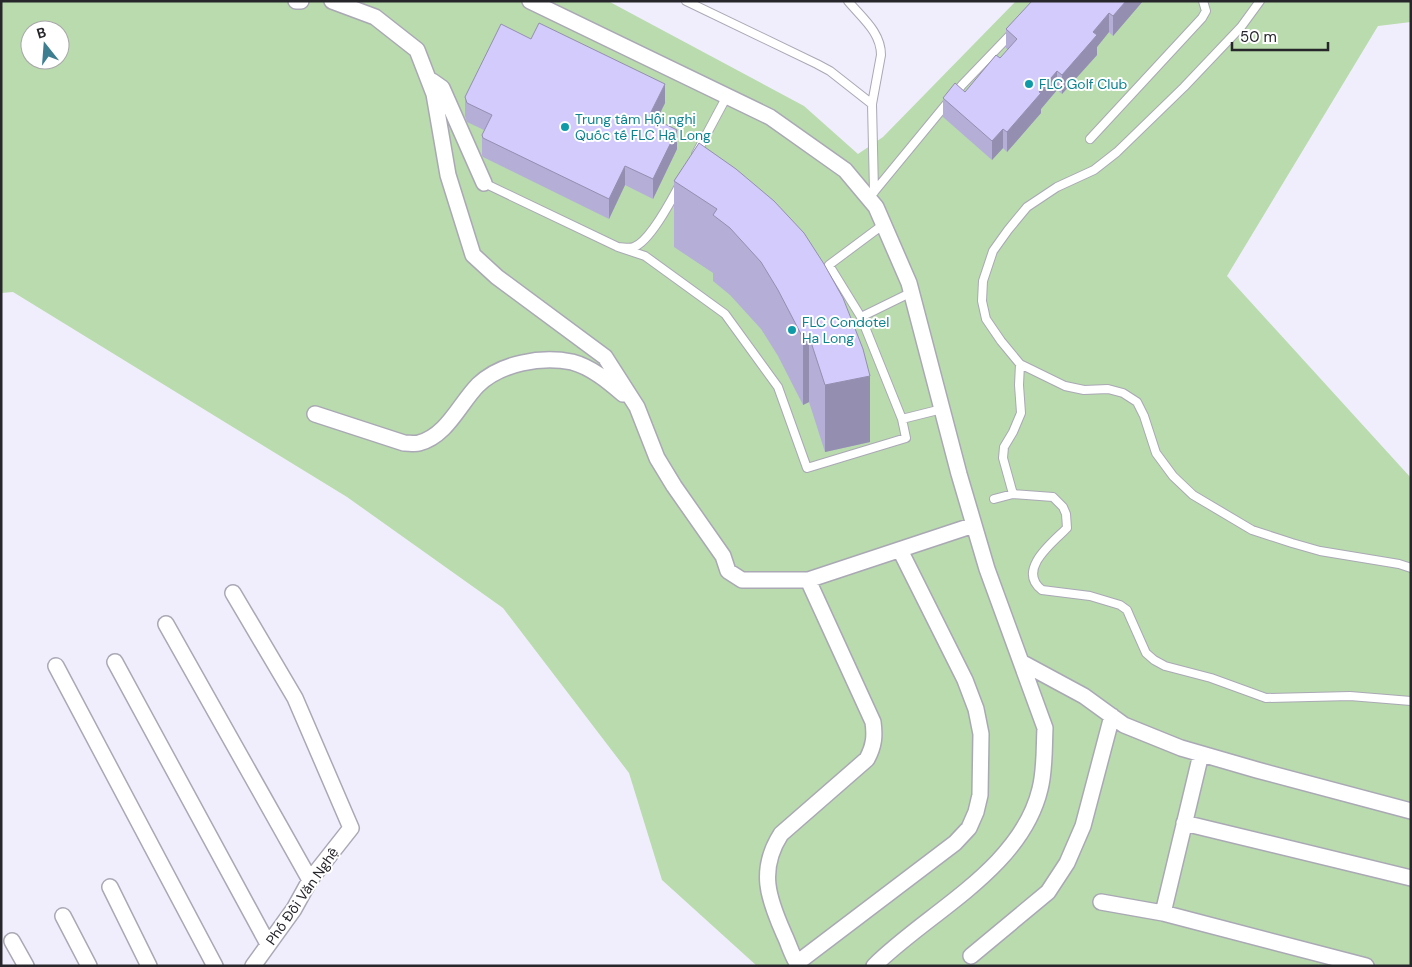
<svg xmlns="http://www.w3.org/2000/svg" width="1412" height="967" font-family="'DM Sans',sans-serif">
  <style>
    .green { fill: #b9dbad; fill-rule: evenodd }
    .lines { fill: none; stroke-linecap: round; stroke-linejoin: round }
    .lane-casing { stroke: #aaa8b5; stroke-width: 10 }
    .street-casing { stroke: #aaa8b5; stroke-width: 18 }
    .lane { stroke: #fff; stroke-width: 8 }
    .street { stroke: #fff; stroke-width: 15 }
    .wall { fill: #b5afd8 }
    .shaded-wall { fill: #948eb0 }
    .building { fill: #d3cbfb; stroke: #948eb0 }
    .culture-dot { fill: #0f9aa8; stroke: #fff; stroke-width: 2 }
    .labels { text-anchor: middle; stroke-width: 4; stroke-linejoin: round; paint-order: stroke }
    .culture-label { font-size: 14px; fill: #0d838f; stroke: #fff; text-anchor: start }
    .street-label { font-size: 14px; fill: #27262b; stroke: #fff }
  </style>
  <rect width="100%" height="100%" fill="#f0eefc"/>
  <path class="green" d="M1 1H608L804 106 858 154 883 137 1016 1H1411V22L1378 26 1227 276 1411 478V966H757L662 880 629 773 503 608 347 497 13 292 1 293ZM30 30H60V60H30Z"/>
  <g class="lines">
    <defs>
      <path id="lane" d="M686 1 817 64 830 71 872 104
        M848 1C862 18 881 32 881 55L872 104 874 192
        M1260 1 1241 27 1184 87 1117 152 1094 170 1057 187 1027 207 1008 230 993 251 983 281 982 301 986 319 1001 341 1020 364 1065 386 1084 390 1108 389 1123 393 1137 402 1144 416 1156 453 1173 476 1193 495 1252 530 1292 543 1320 551 1399 564 1411 568
        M1090 139 1202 18 1206 11 1203 1
        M696 154 727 96
        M484 183 618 247C623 247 629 249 634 247 650 241 671 201 679 186
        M869 198 962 85 1012 33
        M618 247 645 256 725 314 778 387 807 468 906 438 902 419 942 409
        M861 317 829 265 884 224
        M902 419 861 317 912 292
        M1013 494 1003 458 1004 447 1013 432 1021 413 1019 385 1020 364
        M994 499 1013 494 1053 497 1063 507 1066 514 1067 528C1053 542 1016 570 1042 590L1090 596 1120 605 1127 610 1130 617 1146 653 1154 660 1165 666 1211 678 1266 698 1350 696 1411 701"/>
      <path id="street" d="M296 1H301
        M332 1 375 17 417 50 434 94 448 175 473 255 497 277 605 357 637 407 657 458 674 486 723 556 728 571 742 580H808L974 525
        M530 1 770 117 845 170 876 207 909 283 959 474 987 569 1045 728C1044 747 1045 770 1040 789 1021 869 928 912 874 966
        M432 81 442 88 484 183
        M315 414 404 443C409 443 415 444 419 443 447 436 460 403 478 385 501 363 541 356 572 362 591 367 608 381 623 394
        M233 593 295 698 351 828 310 880 294 909 253 966
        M166 624 310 880
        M115 662 268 944
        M1021 662 1084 696 1124 725 1181 748 1257 770 1411 811
        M56 666 215 966
        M1184 823 1411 878
        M110 887 149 966
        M1101 902 1163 913 1366 966
        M1163 913 1201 754
        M63 916 89 966
        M12 941 26 966
        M971 956 1048 892 1067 863 1083 826 1112 716
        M797 963 955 843 969 828 976 812 980 795 981 734 976 709 965 680 900 550
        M799 966C792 957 789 944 784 934 768 898 758 870 781 834L867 759C874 746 875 736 873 722L808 580"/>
    </defs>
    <use href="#lane" class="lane-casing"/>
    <use href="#street" class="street-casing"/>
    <use href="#lane" class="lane"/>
    <use href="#street" class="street"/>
  </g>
  <path class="wall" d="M1032 1H1143L1113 36 1109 32 1097 47V55L1062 94 1057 90 1041 109V113L1007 152 1003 148 992 160 943 117V98L965 92 1000 58 1008 50 1006 48V29Z
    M465 97 665 103 657 120 677 149 653 199 625 185 609 219 483 157 482 155V135L484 130 467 122 465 116Z
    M699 143 870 442 825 452 809 402 803 405 778 356 761 329 730 295 713 281V273L674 247V181Z"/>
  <path class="shaded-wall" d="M1126 1H1143L1113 36V16Z
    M1109 13V32L1097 47V55L1062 94V75L1093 32Z
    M1057 71V90L1041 109V113L1007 152V132L1039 92Z
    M665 84V103L649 135V116Z
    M1003 129V148L992 160V141Z
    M677 130V149L653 199V179Z
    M625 166V185L609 219V199Z
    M809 336V402L803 405V338Z
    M870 376V442L825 452V385Z"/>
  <path class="building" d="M1032 1H1126L1113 16 1109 13 1093 32 1097 35 1062 75 1057 71 1039 92 1041 93 1007 132 1003 129 992 141 943 98 955 83 965 92 996 55 1000 58 1017 39 1006 29Z
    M539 23 665 84 649 116 677 130 653 179 625 166 609 199 483 138 482 135 492 115 467 103 465 97 501 24 531 39Z
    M699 143 736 169 774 201 804 233 824 264 843 298 863 349 870 376 825 385 809 336 803 338 778 290 761 262 730 228 713 215 717 209 674 181Z"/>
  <g class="culture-dot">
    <circle cx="1029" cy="84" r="5"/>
    <circle cx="565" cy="127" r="5"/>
    <circle cx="792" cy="330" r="5"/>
  </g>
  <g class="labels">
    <g class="culture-label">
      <text x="1039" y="89">FLC Golf Club</text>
      <text x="575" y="124">Trung tâm Hội nghị<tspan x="575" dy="16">Quốc tế FLC Hạ Long</tspan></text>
      <text x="802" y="327">FLC Condotel<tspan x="802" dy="16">Ha Long</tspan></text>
    </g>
    <g class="street-label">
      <text transform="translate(302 896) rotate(-55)" y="5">Phố Đồi Văn Nghệ</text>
    </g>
  </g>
  <rect width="1412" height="967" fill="none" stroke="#27262b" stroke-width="5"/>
  <g transform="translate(45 45) rotate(343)"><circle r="24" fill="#ffffff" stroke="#a9a8aa"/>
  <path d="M0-4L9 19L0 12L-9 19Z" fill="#3e7e91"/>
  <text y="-8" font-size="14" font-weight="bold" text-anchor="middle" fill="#27262b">B</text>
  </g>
  <path d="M1232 42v8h96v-8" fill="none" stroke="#27262b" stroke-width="2.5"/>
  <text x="1240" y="42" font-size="15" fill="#27262b" stroke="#ffffff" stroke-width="4" paint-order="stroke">50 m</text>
</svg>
